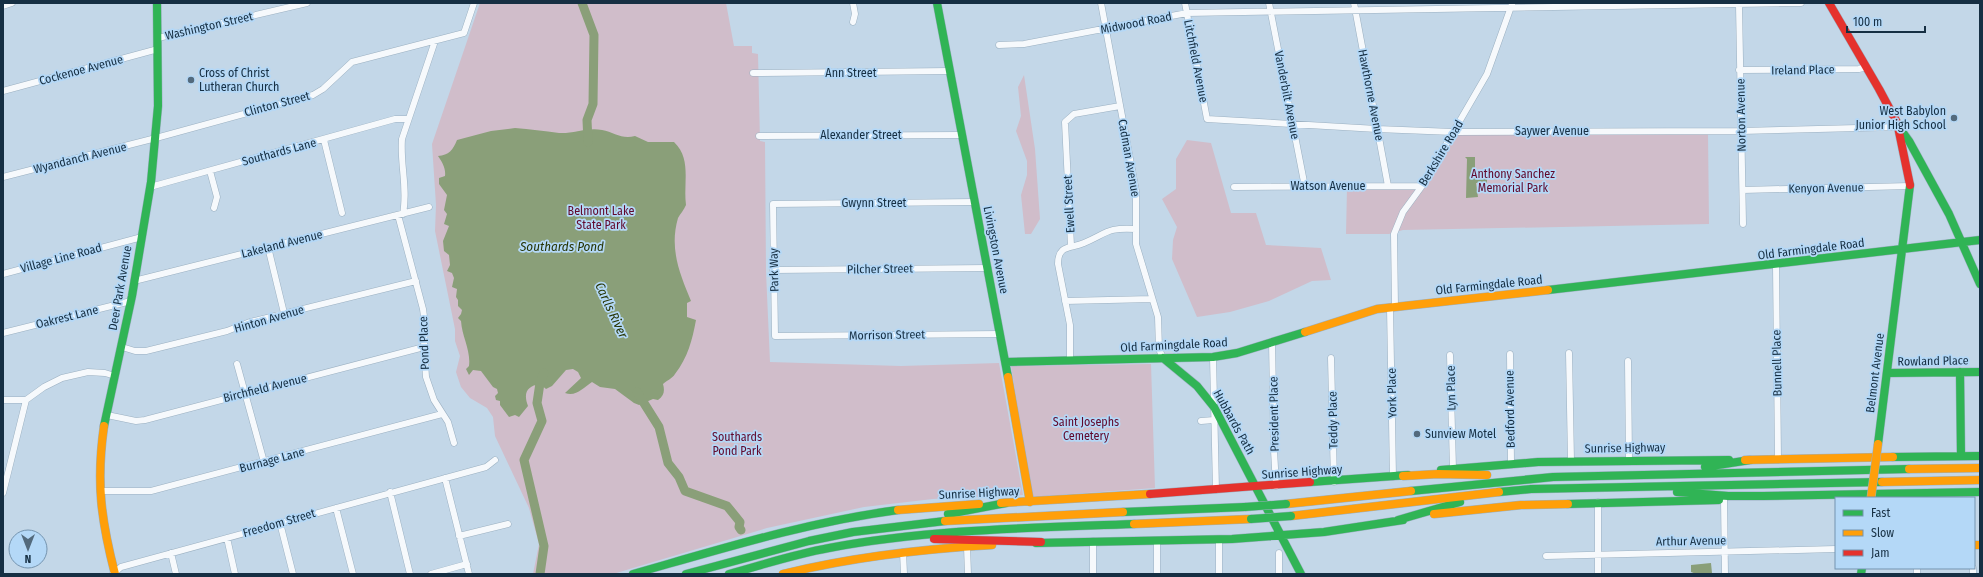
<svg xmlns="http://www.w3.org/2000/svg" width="1983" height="577" font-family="'Fira Sans Condensed',sans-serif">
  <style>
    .green { fill: #d0bdca }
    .water { fill: #8a9f79 }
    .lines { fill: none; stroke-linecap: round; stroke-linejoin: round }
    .river { stroke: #8a9f79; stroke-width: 9 }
    .street-casing { stroke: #9bb0c1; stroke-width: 7 }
    .fast-casing { stroke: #9bb0c1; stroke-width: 9 }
    .slow-casing { stroke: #9bb0c1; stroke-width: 9 }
    .jam-casing { stroke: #9bb0c1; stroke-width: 9 }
    .street { stroke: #f6f9fc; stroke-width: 6 }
    .fast { stroke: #30b455; stroke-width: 8 }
    .slow { stroke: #ff9f0a; stroke-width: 8 }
    .jam { stroke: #e5322d; stroke-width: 8 }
    .fast-bridge-casing { stroke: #9bb0c1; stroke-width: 9; stroke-linecap: butt }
    .slow-bridge-casing { stroke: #9bb0c1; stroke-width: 9; stroke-linecap: butt }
    .fast-bridge { stroke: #30b455; stroke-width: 8 }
    .slow-bridge { stroke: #ff9f0a; stroke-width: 8 }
    .poi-dot { fill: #536a7d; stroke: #b4d8f7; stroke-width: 1.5 }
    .labels { text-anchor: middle; stroke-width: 3.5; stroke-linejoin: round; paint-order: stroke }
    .street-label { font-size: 12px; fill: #162f43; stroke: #b4d8f7 }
    .poi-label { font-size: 12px; fill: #162f43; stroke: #b4d8f7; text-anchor: start }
    .park-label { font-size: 12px; fill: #61082b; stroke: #b4d8f7 }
    .water-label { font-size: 13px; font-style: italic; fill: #263403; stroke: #b4d8f7 }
  </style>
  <rect width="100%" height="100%" fill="#c3d7e8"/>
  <path class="green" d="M480 3H726L734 46H752V53L758 54 760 141 765 142 766 272 770 362 901 366 999 363 1023 495 933 499 864 507 767 528 613 574H533L539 544 529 508 495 436 493 417 487 408 470 398 461 387 456 372 460 356 455 341V329L435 231 436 205 432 144Z
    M1024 75 1035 149 1040 219 1031 234H1025L1021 195 1027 175V161L1016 131 1021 116 1018 87Z
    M1708 134 1709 224 1403 230 1389 234H1346L1347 188H1422L1456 135Z
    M1187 140 1211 143 1231 213H1256L1266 245 1321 248 1331 280 1312 281 1269 301 1230 312 1197 317 1172 259 1173 240 1177 227 1162 199 1176 189V159Z
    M1151 364 1155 488 1032 497 1011 366Z"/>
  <path class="water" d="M515 128C530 129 544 131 559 133 573 134 587 127 602 130 614 132 622 140 635 136L648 142H674C692 159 683 183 686 205 684 210 680 214 678 218 669 249 680 274 691 301L687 303V317L696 320C692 341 688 357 675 374 672 379 667 380 663 384 665 391 664 396 658 400L653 399 639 405 634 403 615 389 600 387 592 382C583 388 576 397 565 393L581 378 578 372 573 369 566 370 552 386 546 389 540 384C527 386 523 393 528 406L519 417 515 415 509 417 500 405V401L496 400 495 396 498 393 497 389 493 387 481 371 473 370 469 375 466 369 469 366C471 350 462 337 461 321L458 318 461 314 462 310 458 306V300L456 297 457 289 452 287 454 278 452 273 447 271 450 265 449 255 444 251 443 241 449 226 444 224 447 214 444 210 447 195 439 184V178L445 176C446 168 442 162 438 156 449 155 453 150 457 140L491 131Z
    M1465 157H1475V171H1487V183H1476L1478 197 1466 198 1467 159Z
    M1711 563 1712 573C1707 575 1697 575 1691 572V565Z"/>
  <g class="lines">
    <path class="river" d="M582 3 594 35 593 104 587 120 588 142
      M637 392 659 427 668 463 679 477 685 491 727 506 740 522 739 527 741 530
      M540 574 544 546 524 460 542 421 537 403 540 383 544 373"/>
    <defs>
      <path id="street" d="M853 3 855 14 853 22
        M1101 3 1136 191V244L1158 317 1159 349 1163 358
        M1185 3 1207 119 1377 129 1453 132 1741 131 1898 127
        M1269 3 1305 187
        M1354 3 1388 186
        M1739 5 1743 224
        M3 6 12 3
        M158 38 307 3
        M999 45 1024 44 1187 13 1801 3
        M1739 70 1859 69 1866 67
        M753 73 950 71
        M3 91 158 49
        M759 136 962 135
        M324 140 342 213
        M210 171 217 197 214 208
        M3 177 156 138 313 95 323 89 352 62 464 33 474 3
        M150 187 395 119H408
        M1234 187 1422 186
        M1743 190 1910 186
        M975 202 773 204 775 336 1000 334
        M403 214C408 188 400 165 402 139L435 41
        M398 215 423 309 425 324 424 347 426 377 434 400 448 422 454 443
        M1071 246 1065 122 1074 114 1120 106
        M268 247 284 313
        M1776 265 1778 460
        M773 270 988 268
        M3 274 142 237
        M134 281 429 207
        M1065 301 1152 299
        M1395 307 1394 234 1403 212 1422 186 1487 74 1512 4
        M1390 308 1393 477
        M3 333 131 301
        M1272 342 1274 450 1276 486
        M122 347 135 351H146L227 331 250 322 416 281
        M1569 353 1571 461
        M1510 354 1511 464
        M1450 355 1453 469
        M1213 357 1216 490
        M1331 358 1334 482
        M1070 361V325L1058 264C1058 244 1071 249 1084 243 1107 233 1108 227 1136 229
        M1628 361 1629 460
        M237 364 264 462
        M3 400H26
        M107 415 136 421 145 420 424 347
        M1201 421 1214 420
        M445 478 469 574
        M100 491H151L442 414
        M390 492 410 574
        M3 493 26 400 44 387 62 378 88 372 105 373 115 376
        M1724 499 1725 574
        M1598 502V574
        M336 508 353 574
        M280 523 293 574
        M459 536 508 524
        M227 538 235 574
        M1219 540V574
        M1157 541V574
        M967 547 968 574
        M903 552 904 574
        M171 553 176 574
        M1279 553V574
        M1546 556 1836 549
        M1917 568V574
        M1973 568V574
        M113 574 121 567 486 467 495 460
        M431 574 467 564
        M1093 574V541"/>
      <path id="fast" d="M937 3 1008 377
        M1901 130 1909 141 1949 214 1980 284
        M1548 290 1980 240
        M1163 358 1197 386 1214 407 1301 574
        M1006 362 1213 357 1237 353 1305 332
        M1960 372 1961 456
        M1887 373 1980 372
        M104 426 132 296 151 182 158 106 157 3
        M1878 444 1910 185
        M1893 457 1980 456
        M1705 467 1750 460
        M1441 470 1538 462 1729 460
        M1310 482 1408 475
        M1411 491 1553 477 1909 469
        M1499 492 1531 489 1882 482
        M1677 492 1728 496H1767
        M1763 496 1980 492
        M1568 504 1719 500
        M1123 512 1245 507
        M948 514 1006 503
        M1398 520 1460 502
        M1036 543 1232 539 1324 532 1403 520
        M633 574C721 549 807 522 898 510
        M686 574 809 541 853 532 945 521
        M729 574C762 565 795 554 829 548 930 529 1032 528 1134 524
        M1861 574 1862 568"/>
      <path id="slow" d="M1305 332 1377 309 1548 290
        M1008 377 1030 502
        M104 426C96 482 101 520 115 574
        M1745 460 1893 457
        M1909 469 1980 468
        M1403 476 1438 474 1487 475
        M1882 482 1980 480
        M1001 503 1150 494
        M1286 504 1411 491
        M898 510 979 504
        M1434 514 1521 505 1568 504
        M1291 516 1499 492
        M945 521 1123 512
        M1134 524 1251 519
        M1974 545H1980
        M783 574C852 557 921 549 992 545"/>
      <path id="jam" d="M1829 3 1879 89 1901 130
        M1898 127 1910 185
        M1150 494 1310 482
        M934 539 1041 542"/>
    </defs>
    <use href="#street" class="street-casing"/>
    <use href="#fast" class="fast-casing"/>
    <use href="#slow" class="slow-casing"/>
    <use href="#jam" class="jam-casing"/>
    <use href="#street" class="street"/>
    <use href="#fast" class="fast"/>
    <use href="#slow" class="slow"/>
    <use href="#jam" class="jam"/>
    <defs>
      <path id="fast-bridge" d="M1245 507 1286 504
        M1251 519 1291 516"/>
      <path id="slow-bridge" d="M1871 498 1878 444"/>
    </defs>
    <use href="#fast-bridge" class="fast-bridge-casing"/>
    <use href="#slow-bridge" class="slow-bridge-casing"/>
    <use href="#fast-bridge" class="fast-bridge"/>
    <use href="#slow-bridge" class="slow-bridge"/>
  </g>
  <g class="poi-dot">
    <circle cx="191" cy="80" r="4"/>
    <circle cx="1954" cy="118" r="4"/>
    <circle cx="1417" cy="434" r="4"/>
  </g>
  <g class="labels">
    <g class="street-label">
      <text transform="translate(1136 23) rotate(-11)" y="4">Midwood Road</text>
      <text transform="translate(209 26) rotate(-13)" y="4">Washington Street</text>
      <text transform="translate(1196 61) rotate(79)" y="4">Litchfield Avenue</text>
      <text transform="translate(81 70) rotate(-15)" y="4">Cockenoe Avenue</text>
      <text transform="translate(1803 70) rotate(-1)" y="4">Ireland Place</text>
      <text x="851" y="77">Ann Street</text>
      <text transform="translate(1287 95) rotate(79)" y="4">Vanderbilt Avenue</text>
      <text transform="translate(1371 95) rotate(79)" y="4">Hawthorne Avenue</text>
      <text transform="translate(277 104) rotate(-15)" y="4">Clinton Street</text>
      <text transform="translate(1741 115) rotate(-91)" y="4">Norton Avenue</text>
      <text x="1552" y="135">Saywer Avenue</text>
      <text x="861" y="139">Alexander Street</text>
      <text transform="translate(279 152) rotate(-15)" y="4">Southards Lane</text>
      <text transform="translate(1441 153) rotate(-59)" y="4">Berkshire Road</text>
      <text transform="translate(80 158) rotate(-14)" y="4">Wyandanch Avenue</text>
      <text transform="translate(1129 158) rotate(80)" y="4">Cadman Avenue</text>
      <text x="1328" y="190">Watson Avenue</text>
      <text transform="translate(1826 188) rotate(-1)" y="4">Kenyon Avenue</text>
      <text x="874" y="207">Gwynn Street</text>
      <text transform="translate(1069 204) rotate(-93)" y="4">Ewell Street</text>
      <text transform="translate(282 244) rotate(-14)" y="4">Lakeland Avenue</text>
      <text transform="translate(1811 249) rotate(-7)" y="4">Old Farmingdale Road</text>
      <text transform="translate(996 250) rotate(79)" y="4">Livingston Avenue</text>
      <text transform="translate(61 258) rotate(-15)" y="4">Village Line Road</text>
      <text transform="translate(880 269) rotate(-1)" y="4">Pilcher Street</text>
      <text transform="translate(774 270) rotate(-91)" y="4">Park Way</text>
      <text transform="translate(1489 285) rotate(-6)" y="4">Old Farmingdale Road</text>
      <text transform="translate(120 288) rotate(-80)" y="4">Deer Park Avenue</text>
      <text transform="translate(67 317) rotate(-14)" y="4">Oakrest Lane</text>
      <text transform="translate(269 319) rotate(-16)" y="4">Hinton Avenue</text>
      <text transform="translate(887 335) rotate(-1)" y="4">Morrison Street</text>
      <text transform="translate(424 343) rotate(-92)" y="4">Pond Place</text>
      <text transform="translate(1174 345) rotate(-3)" y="4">Old Farmingdale Road</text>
      <text transform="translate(1933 361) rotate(-1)" y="4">Rowland Place</text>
      <text transform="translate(1777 363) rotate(-91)" y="4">Bunnell Place</text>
      <text transform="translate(1875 373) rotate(-83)" y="4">Belmont Avenue</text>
      <text transform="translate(265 388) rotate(-14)" y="4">Birchfield Avenue</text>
      <text transform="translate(1451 388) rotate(-91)" y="4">Lyn Place</text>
      <text transform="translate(1392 393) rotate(-91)" y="4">York Place</text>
      <text transform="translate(1510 409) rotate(-91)" y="4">Bedford Avenue</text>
      <text transform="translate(1274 414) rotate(-91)" y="4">President Place</text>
      <text transform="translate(1333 420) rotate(-91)" y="4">Teddy Place</text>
      <text transform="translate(1234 422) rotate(61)" y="4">Hubbards Path</text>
      <text transform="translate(1625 448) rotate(-1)" y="4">Sunrise Highway</text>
      <text transform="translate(272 460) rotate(-15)" y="4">Burnage Lane</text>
      <text transform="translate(1302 472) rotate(-4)" y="4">Sunrise Highway</text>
      <text transform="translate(979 493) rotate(-3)" y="4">Sunrise Highway</text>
      <text transform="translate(279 523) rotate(-16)" y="4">Freedom Street</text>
      <text transform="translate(1691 541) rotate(-1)" y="4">Arthur Avenue</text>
    </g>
    <g class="poi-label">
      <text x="199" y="77">Cross of Christ<tspan x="199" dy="14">Lutheran Church</tspan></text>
      <text x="1946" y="115" text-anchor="end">West Babylon<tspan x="1946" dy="14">Junior High School</tspan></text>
      <text x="1425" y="438">Sunview Motel</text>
    </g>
    <g class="park-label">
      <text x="1513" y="178">Anthony Sanchez<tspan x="1513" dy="14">Memorial Park</tspan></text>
      <text x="601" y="215">Belmont Lake<tspan x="601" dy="14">State Park</tspan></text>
      <text x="1086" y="426">Saint Josephs<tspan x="1086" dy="14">Cemetery</tspan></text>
      <text x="737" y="441">Southards<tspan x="737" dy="14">Pond Park</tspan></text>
    </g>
    <g class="water-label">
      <text x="562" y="251">Southards Pond</text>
      <text transform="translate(612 310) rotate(65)" y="5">Carlls River</text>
    </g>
  </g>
  <rect width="1983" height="577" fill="none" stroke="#162f43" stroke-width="8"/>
  <rect x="1835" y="497" width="140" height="72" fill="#b4d8f7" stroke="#7594af"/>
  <rect x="1843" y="510" width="20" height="6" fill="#30b455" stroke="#7594af"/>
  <text x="1871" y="517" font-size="12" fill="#162f43">Fast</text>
  <rect x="1843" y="530" width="20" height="6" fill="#ff9f0a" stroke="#7594af"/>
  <text x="1871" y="537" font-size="12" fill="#162f43">Slow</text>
  <rect x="1843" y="550" width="20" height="6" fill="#e5322d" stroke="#7594af"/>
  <text x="1871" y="557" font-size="12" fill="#162f43">Jam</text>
  <g transform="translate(28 549) rotate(180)"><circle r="19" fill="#b4d8f7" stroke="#7594af"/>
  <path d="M0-3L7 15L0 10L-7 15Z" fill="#536a7d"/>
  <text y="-6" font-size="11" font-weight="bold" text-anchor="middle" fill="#162f43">N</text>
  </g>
  <path d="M1847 26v6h78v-6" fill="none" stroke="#162f43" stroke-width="2"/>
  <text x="1853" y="26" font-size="12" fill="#162f43" stroke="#b4d8f7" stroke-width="3" paint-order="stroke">100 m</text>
</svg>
